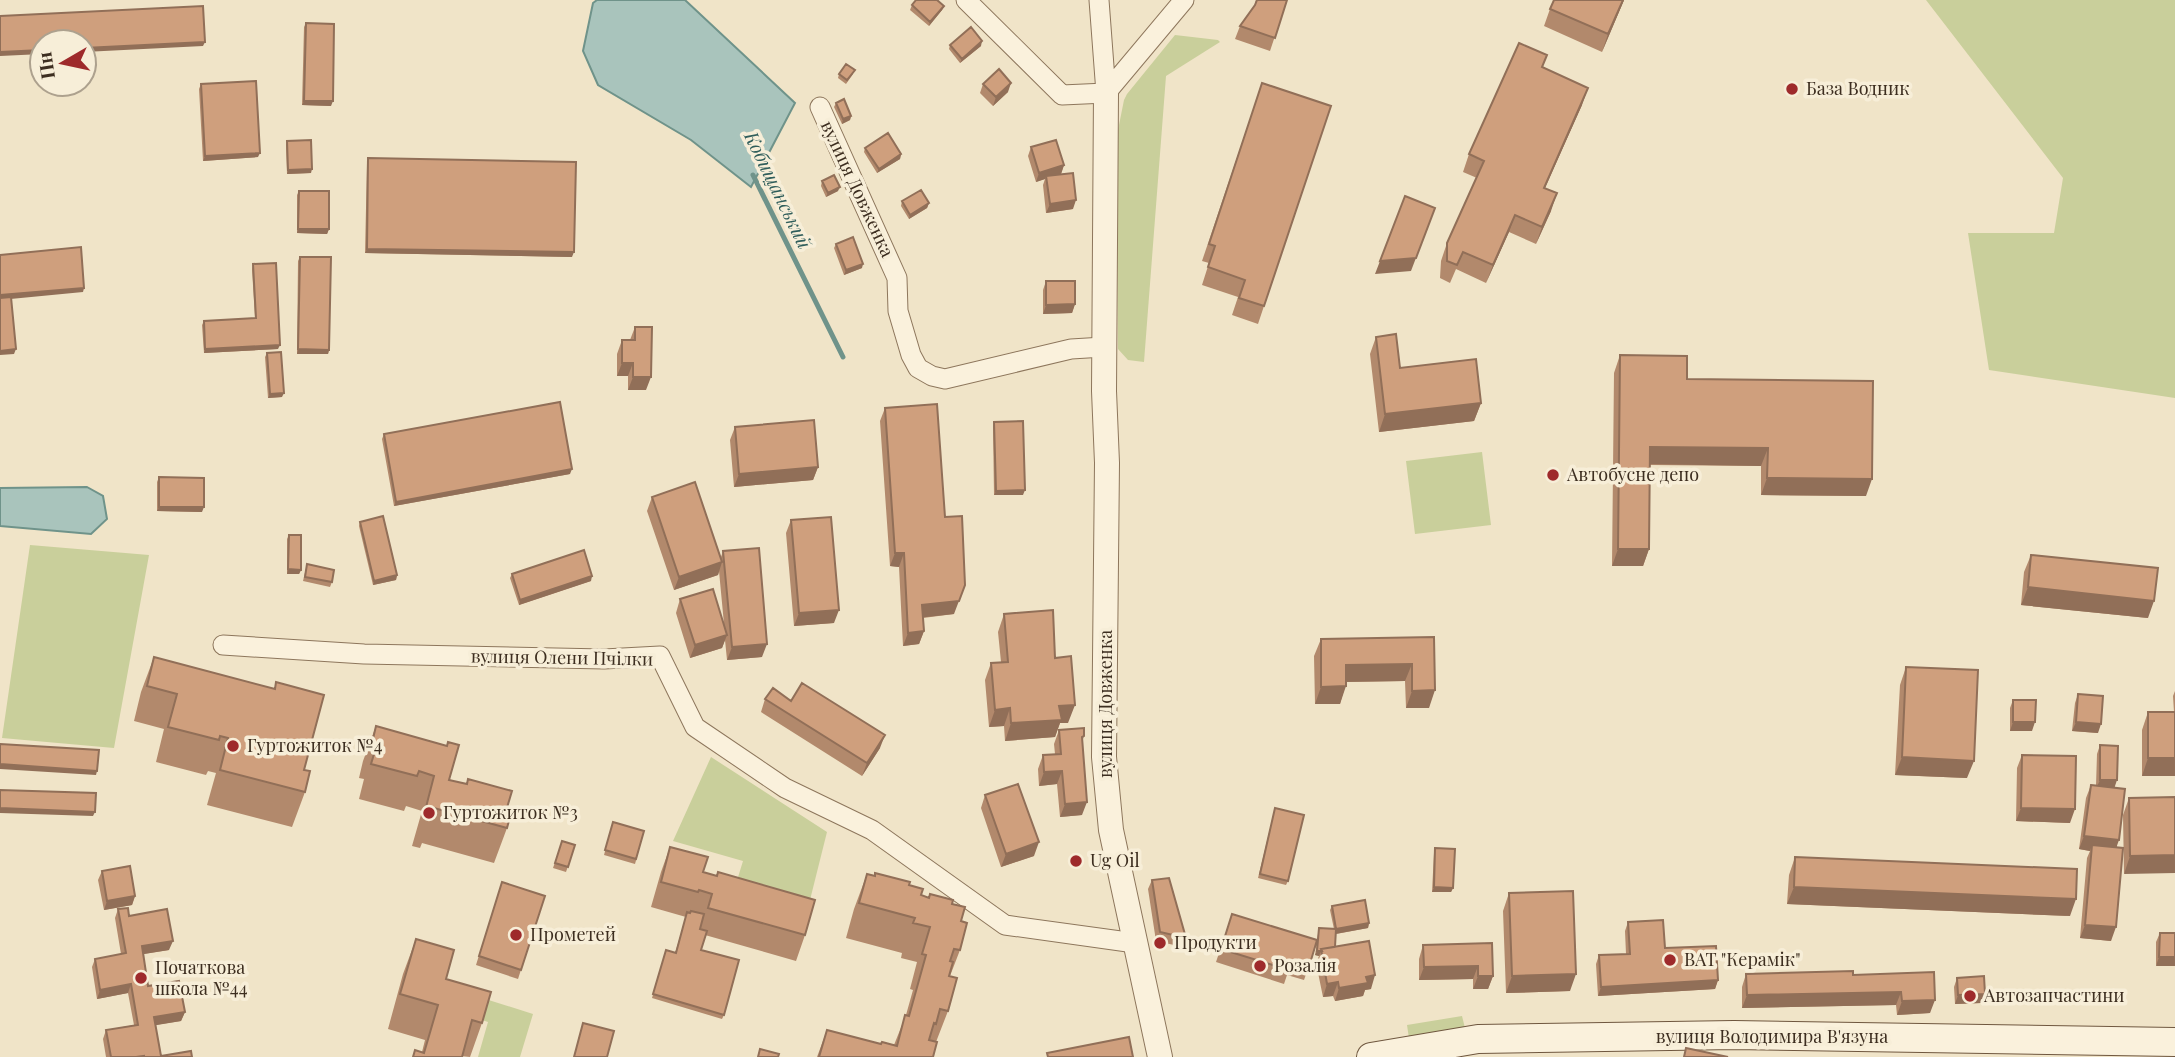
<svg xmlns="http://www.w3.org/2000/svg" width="2175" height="1057" font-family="'Playfair Display',serif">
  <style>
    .green { fill: #c9cf9b }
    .water { fill: #a9c4bc; stroke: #6f938a; stroke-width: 2 }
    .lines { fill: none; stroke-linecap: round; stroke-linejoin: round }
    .stream { stroke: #6f938a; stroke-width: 5 }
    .minor-casing { stroke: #8d765c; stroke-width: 21 }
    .tertiary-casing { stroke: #8d765c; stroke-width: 26 }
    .secondary-casing { stroke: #6f573f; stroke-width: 30 }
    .minor { stroke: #faf1dc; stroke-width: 19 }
    .tertiary { stroke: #faf1dc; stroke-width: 24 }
    .secondary { stroke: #faf1dc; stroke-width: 28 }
    .wall { fill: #b2896c }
    .shaded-wall { fill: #916f58 }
    .building { fill: #cf9f7d; stroke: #916f58; stroke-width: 2 }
    .poi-dot { fill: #9e2a2b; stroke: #f7eed8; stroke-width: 2.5 }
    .labels { text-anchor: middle; stroke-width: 7; stroke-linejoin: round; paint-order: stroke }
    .poi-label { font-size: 18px; fill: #3d2e20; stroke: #f7eed8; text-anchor: start }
    .street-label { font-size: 18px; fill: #3d2e20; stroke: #f7eed8 }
    .water-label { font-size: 19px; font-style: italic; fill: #2f5d5a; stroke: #f7eed8 }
  </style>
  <rect width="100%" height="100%" fill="#f0e4c8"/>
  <path class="green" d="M1926 0H2175V398L1989 370 1968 233H2054L2063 178Z
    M1175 35 1218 40 1220 42 1166 76 1144 362 1128 360 1118 349 1117 135 1124 100 1127 94Z
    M1482 452 1491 525 1415 534 1406 461Z
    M30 545 149 555 114 748 2 738Z
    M711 757 827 832 805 920 731 900 743 861 673 841Z
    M460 991 533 1014 520 1057H478L488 1022 454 1011Z
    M1462 1016 1467 1036 1410 1045 1407 1025Z"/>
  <path class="water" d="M597 0H685L795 103 751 187 691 140 598 85 583 51 593 3Z
    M87 487 103 496 107 519 91 534 0 526V488Z"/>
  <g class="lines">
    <path class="stream" d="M753 175 843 357"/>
    <defs>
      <path id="minor" d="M966 0 1062 95 1106 93
        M1099 0 1106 93
        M1106 93 1184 0
        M820 107 897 278 898 311 911 355 918 368 932 376 945 379 1071 349 1104 347
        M223 645 364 654 604 659 660 656 695 727 785 788 872 830 1005 925 1135 943"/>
      <path id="tertiary" d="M1106 93 1104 391 1107 463 1104 757 1111 830 1160 1057"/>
      <path id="secondary" d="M1371 1057 1478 1039 1734 1035 2175 1042"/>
    </defs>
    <use href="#minor" class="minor-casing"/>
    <use href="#tertiary" class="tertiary-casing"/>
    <use href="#secondary" class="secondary-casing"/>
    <use href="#minor" class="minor"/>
    <use href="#tertiary" class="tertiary"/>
    <use href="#secondary" class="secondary"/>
  </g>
  <path class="wall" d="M1256 0H1287L1270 51 1235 39 1240 26 1254 7Z
    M1624 0 1602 52 1544 26 1550 9Z
    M912 5 944 6 942 10 929 26 910 10Z
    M306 23 331 106 302 105 304 27Z
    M950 45 981 46 960 63 949 49Z
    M1543 67 1582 105 1545 188 1551 211 1536 244 1509 232 1486 283 1456 269 1450 283 1440 278 1441 261 1447 243 1477 178 1463 172 1469 154Z
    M839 74H853L846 84 838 78Z
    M201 84 258 157 203 161 199 89Z
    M983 84 1008 92 993 106 980 93Z
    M1256 101 1264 306 1258 324 1232 315 1238 297 1202 285 1209 263 1202 261Z
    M836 103 851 116 850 120 842 124 834 107Z
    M287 141 311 173 287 174 286 145Z
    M1031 147 1064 165 1061 174 1073 209 1046 213 1043 185 1045 179 1036 182 1028 156Z
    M865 148 901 154 900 159 877 173 864 152Z
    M368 158 572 257 365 253 367 163Z
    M822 181 838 191 826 197 821 186Z
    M299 191 329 229 327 234 297 233V195Z
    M902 201 929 203 927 208 909 219 901 206Z
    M836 244 862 268 844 275 834 248Z
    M300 257 329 350 328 354H297L298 261Z
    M253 264 278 349 204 353 202 325 204 321 255 318 252 269Z
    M1046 281 1075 304 1072 313 1043 314V290Z
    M635 327 646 390H628V376H617V354L622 340H630Z
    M1376 337 1400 368 1481 403 1474 421 1379 432 1370 354Z
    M267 353 282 397 268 398 265 357Z
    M1620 355 1687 379 1866 496 1761 495V466L1650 465 1649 549 1643 566H1612L1614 373Z
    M885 408 945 517 954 614 923 618 924 631 919 644 903 646 899 567 890 566 880 421Z
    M994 422 1023 495H994L993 426Z
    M735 427 818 467 813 480 734 487 730 440Z
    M384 434 570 474 394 506 382 439Z
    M159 477 202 512 157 511V482Z
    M652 497 721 557 723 551 762 657 727 660 725 640 722 648 690 658 676 613 680 599 724 624 719 571 718 575 674 590 647 511Z
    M791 520 834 623 794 626 786 533Z
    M360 522 397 575 396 580 373 585 359 526Z
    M289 535 301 570 299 574H287V539Z
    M2031 555 2148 618 2021 605 2024 572Z
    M307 564 332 582 330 587 303 581Z
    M512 574 591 581 519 605 510 578Z
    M1004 614 1055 658 1068 723H1060L1055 737 1005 741 1004 726 989 727 985 680 991 663 1001 662 998 632Z
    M1434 637 1429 708H1406L1405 681 1346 682 1340 704H1315L1314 656 1321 639Z
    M154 657 304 770 305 792 292 827 207 805 216 773 208 771 206 775 156 762 164 729 134 721 141 692Z
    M1906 667 1967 778 1895 775 1900 685Z
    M2175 691V776H2142V730L2148 712H2174L2173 696Z
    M2078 694 2098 733 2072 731 2075 703Z
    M765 699 791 701 880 748 862 776 761 712Z
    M2013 700 2032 731H2010V708Z
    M376 726 449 780 506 811 507 828 494 863 422 843 420 848 412 846 422 811 406 806 404 811 359 799 364 779 359 778 363 761Z
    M1059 730 1084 736 1082 742V815L1060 817 1057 784 1039 786 1038 769 1043 755 1055 754 1054 744Z
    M2100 745 2115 788 2117 847 2111 941 2080 938 2087 858 2090 851 2079 849 2086 798 2091 785 2096 786 2097 754Z
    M2022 755 2070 823 2016 821 2017 768Z
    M985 795 1034 856 1001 867 981 808Z
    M2175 797 2124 874 2123 815 2129 798Z
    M1275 808 1288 881 1286 885 1258 878Z
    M613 822 644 831 635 864 604 855Z
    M562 841 575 845 566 872 553 868Z
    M670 847 703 872 805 935 796 961 705 935 701 950 724 1015 722 1019 652 998 666 950 675 953 686 917 651 907 661 872Z
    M1435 848 1453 888 1451 892H1432L1434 853Z
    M1795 857 2070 916 1787 904 1789 875Z
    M102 871 135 896 132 905 104 910 98 880Z
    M867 874 909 885 921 895 952 904 961 921 960 950 950 976 948 1011 936 1042 933 1057H817L827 1030 880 1044 894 1045 906 1015 913 990 910 989 917 962 901 958 902 953 846 938 854 909Z
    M1152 880 1186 938 1183 947 1156 941 1148 889Z
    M499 891 545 896 518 979 476 965Z
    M1509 893 1570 991 1506 993 1503 911Z
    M1332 906 1369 923 1368 928 1336 934 1335 947 1371 989 1365 990 1363 996 1335 1001 1333 996 1323 997 1316 963 1319 956 1315 955 1317 943 1304 980 1287 975 1284 984 1216 962 1232 914 1317 940 1319 928 1334 929 1330 910Z
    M118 909 129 916 169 950 143 954 148 986 185 1012 181 1021 155 1025 161 1056 192 1057H106L103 1039 106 1030 134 1025 128 993 97 999 92 967 95 959 121 954 115 918Z
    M1628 922 1665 948 1718 980 1715 989 1598 996 1596 964 1599 955 1626 954 1625 931Z
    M2160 933H2175L2156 966V942Z
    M416 939 446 979 482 1023 470 1057 422 1052 425 1040 388 1029 403 974Z
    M1492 943 1493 976 1488 989H1473V979L1419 980V959L1423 945Z
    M1934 972 1930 1013 1897 1015 1896 1005 1742 1008V987L1746 974 1853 975Z
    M1957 978 1981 1003 1955 1004 1954 987Z"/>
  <path class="shaded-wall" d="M1623 0H1624L1602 52 1608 34Z
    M944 6 942 10 929 26 930 22Z
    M982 41 981 46 960 63 962 59Z
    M205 42 203 46 84 52V48Z
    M42 50V54L0 56V52Z
    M1011 83 1008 92 993 106 996 97Z
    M1588 88 1582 105 1537 205 1544 188Z
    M304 101H333L331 106 302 105Z
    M851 116 850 120 842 124 843 119Z
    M260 153 258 157 203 161 205 156Z
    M901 154 900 159 877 173 879 169Z
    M1064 165 1061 174 1046 176 1045 179 1036 182 1039 173Z
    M312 169 311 173 287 174 288 170Z
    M840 187 838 191 826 197 828 193Z
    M1557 193 1551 211 1536 244 1542 227Z
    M1076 200 1073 209 1046 213 1050 204Z
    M929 203 927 208 909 219 910 215Z
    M1515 215 1509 232 1486 283 1493 265Z
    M1430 221 1411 271 1375 274 1380 261Z
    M298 229H329L327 234 297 233Z
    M367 249 574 252 572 257 365 253Z
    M863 264 862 268 844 275 846 270Z
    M84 288 83 292 0 300V295Z
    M1075 304 1072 313 1043 314 1046 305Z
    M280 345 278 349 204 353 205 349Z
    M16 349 14 354 0 355V351Z
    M298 349 329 350 328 354H297Z
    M622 363H633L628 376H617Z
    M633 377H651L646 390H628Z
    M284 393 282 397 268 398 270 394Z
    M1481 403 1474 421 1379 432 1385 414Z
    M1650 447 1768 448 1761 466 1644 464Z
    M818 467 813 480 734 487 739 474Z
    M572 469 570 474 394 506 396 502Z
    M1767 478 1872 479 1866 496 1761 495Z
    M1025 490 1023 495H994L996 491Z
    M159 507H204L202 512 157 511Z
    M1618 549H1649L1643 566H1612Z
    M895 553H904L899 567 890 566Z
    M722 562 718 575 674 590 679 577Z
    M288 569 301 570 299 574H287Z
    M397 575 396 580 373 585 374 581Z
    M592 576 591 581 519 605 520 600Z
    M965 585 954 614 917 618 922 605Z
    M2028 587 2154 601 2148 618 2021 605Z
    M839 610 834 623 794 626 799 613Z
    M924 631 919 644 903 646 908 633Z
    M727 635 722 648 690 658 695 645Z
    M767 644 762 657 727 660 732 647Z
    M1412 664 1405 681 1340 682 1346 665Z
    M1346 686 1340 704H1315L1321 687Z
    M1435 690 1429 708H1406L1412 691Z
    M1075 705 1068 723H1060L1055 737 1005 741 1011 723 1059 706Z
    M1010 708 1004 726 989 727 995 710Z
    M2013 722H2035L2032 731H2010Z
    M2076 722 2101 724 2098 733 2072 731Z
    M885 735 880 748 862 776 867 763Z
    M1902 757 1974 761 1967 778 1895 775Z
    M2148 758H2175V776H2142Z
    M0 764 97 771 96 775 0 769Z
    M1062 771 1057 784 1039 786 1044 772Z
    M2100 780H2117L2114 789H2096Z
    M1087 802 1082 815 1060 817 1065 804Z
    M0 808 95 812 93 816 0 813Z
    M2021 808 2075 809 2070 823 2016 821Z
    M2084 836 2119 840 2114 854 2092 845 2090 851 2079 849Z
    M1039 842 1034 856 1001 867 1006 854Z
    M2175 855V873L2124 874 2130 856Z
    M1434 887 1453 888 1451 892H1432Z
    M1794 887 2076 899 2070 916 1787 904Z
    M135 896 132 905 104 910 107 901Z
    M1369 923 1368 928 1335 934 1336 929Z
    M2085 925 2116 927 2111 941 2080 938Z
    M173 941 169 950 138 955 142 946Z
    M1317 951H1321L1319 956 1315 955Z
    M2159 957H2175V966H2156Z
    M1478 966 1473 979 1419 980 1424 967Z
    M1576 974 1570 991 1506 993 1512 976Z
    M1375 975 1371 989 1365 990 1363 996 1335 1001 1339 988 1366 977Z
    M1478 976H1493L1488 989H1473Z
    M1718 980 1715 989 1598 996 1601 987Z
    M1338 982 1333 996 1323 997 1327 984Z
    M131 984 128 993 97 999 100 990Z
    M1901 992 1896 1005 1742 1008 1747 995Z
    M1985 994 1981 1003 1955 1004 1958 995Z
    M1935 1000 1930 1013 1897 1015 1902 1001Z
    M185 1012 181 1021 151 1026 154 1017Z"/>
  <path class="building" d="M916 0H937L944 6 930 22 912 5Z
    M1257 0H1287L1275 38 1240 26 1255 5Z
    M1554 0H1623L1608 34 1550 9Z
    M203 6 205 42 84 48V42H42V50L0 52V16Z
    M306 23 334 24 333 101H304Z
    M971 27 982 41 962 59 950 45Z
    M1519 43 1547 55 1542 67 1588 88 1544 188 1557 193 1542 227 1515 215 1493 265 1463 252 1457 265 1447 261V243L1484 161 1469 154Z
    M846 64 855 70 847 80 839 74Z
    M999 69 1011 83 996 97 983 84Z
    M256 81 260 153 205 156 201 84Z
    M1262 83 1331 106 1264 306 1239 298 1245 280 1208 267 1215 246 1209 244Z
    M844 99 851 116 843 119 836 103Z
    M888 133 901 154 879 169 865 148Z
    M311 140 312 169 288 170 287 141Z
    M1056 140 1064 165 1039 173 1031 147Z
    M368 158 576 162 574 252 367 249Z
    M1073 173 1076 200 1050 204 1046 176Z
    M834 175 840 187 828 193 822 181Z
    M921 190 929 203 910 215 902 201Z
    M299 191H329V229H298Z
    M1405 196 1435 208 1416 258 1380 261Z
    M853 237 863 264 846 270 836 244Z
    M81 247 84 288 0 295V255Z
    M300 257H331L329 350 298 349Z
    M276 263 280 345 205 349 204 321 256 318 253 264Z
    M1046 281H1075V304L1046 305Z
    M11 297 16 349 0 351V298Z
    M635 327H652L651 377H633V363H622V340H635Z
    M1396 334 1400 368 1476 359 1481 403 1385 414 1376 337Z
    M281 352 284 393 270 394 267 353Z
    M1620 355 1687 356V379L1873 381 1872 479 1767 478 1768 448 1650 447 1649 549H1618Z
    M560 402 572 469 396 502 384 434Z
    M937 404 945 517 962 516 965 585 959 601 922 605 924 631 908 633 904 553H895L885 408Z
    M814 420 818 467 739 474 735 427Z
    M1023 421 1025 490 996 491 994 422Z
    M159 477 204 478V507H159Z
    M695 482 722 562 679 577 652 497Z
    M383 516 397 575 374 581 360 522Z
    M831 517 839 610 799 613 791 520Z
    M289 535H301V570L288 569Z
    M759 548 767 644 732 647 723 551Z
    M584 550 592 576 520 600 512 574Z
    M2031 555 2158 568 2154 601 2028 587Z
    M307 564 334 570 332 582 305 577Z
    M713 589 727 635 695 645 680 599Z
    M1053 610 1055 658 1071 656 1075 705 1059 706 1062 720 1011 723 1010 708 995 710 991 663 1008 662 1004 614Z
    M1434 637 1435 690 1412 691V664L1346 665V686L1321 687V639Z
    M154 657 275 689 276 682 324 695 304 770 310 771 305 792 220 770 228 738 220 736 219 740 168 727 177 694 147 686Z
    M1906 667 1978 670 1974 761 1902 757Z
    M802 683 885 735 867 763 765 699 773 688 791 701Z
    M2078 694 2103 696 2101 724 2076 722Z
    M2013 700H2036L2035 722H2013Z
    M2148 712H2175V758H2148Z
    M376 726 447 746 448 742 459 745 449 780 467 784 468 779 512 791 506 811 511 813 507 828 434 808 433 813 425 811 434 776 419 771 417 776 371 764 377 744 372 743Z
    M1084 728V736L1082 737 1087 802 1065 804 1062 771 1044 772 1043 755 1061 754 1059 730Z
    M0 744 99 750 97 771 0 764Z
    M2100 745 2118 746 2117 780H2100Z
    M2022 755 2076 756 2075 809 2021 808Z
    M1018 784 1039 842 1006 854 985 795Z
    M2091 785 2125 789 2119 840 2084 836Z
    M0 790 96 793 95 812 0 808Z
    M2175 797V855L2130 856 2129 798Z
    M1275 808 1304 815 1288 881 1260 874Z
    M613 822 644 831 636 859 605 850Z
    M562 841 575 845 568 867 555 863Z
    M2092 845 2123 848 2116 927 2085 925Z
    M670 847 708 857 703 872 717 876 718 872 815 900 805 935 708 908 712 894 699 890 698 892 661 882Z
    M1435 848 1455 849 1453 888 1434 887Z
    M1795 857 2077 869 2076 899 1794 887Z
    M130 866 135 896 107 901 102 871Z
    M875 873 910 882 909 885 923 889 921 895 929 898 930 894 953 900 952 904 965 907 961 921 967 923 960 950 954 949 950 961 953 962 949 976 957 978 948 1011 940 1009 936 1024 934 1023 929 1040 937 1042 933 1057H819L827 1030 881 1044 882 1042 897 1046 905 1015 909 1016 926 955 922 954 930 927 913 923 915 918 859 903 867 874 875 876Z
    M1169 878 1186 938 1160 932 1152 880Z
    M502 882 545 896 521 970 479 956Z
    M1573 891 1576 974 1512 976 1509 893Z
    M1365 900 1369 923 1336 929 1332 906Z
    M128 908 129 916 167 909 173 941 142 946 148 986 179 981 185 1012 154 1017 161 1056 191 1051 192 1057H144V1056L136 1057H111L106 1030 138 1025 131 984 100 990 95 959 126 953 118 909Z
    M691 911 704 914 700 929 707 931 701 950 739 960 724 1015 653 994 666 950 676 953 687 912 690 913Z
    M1232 914 1317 940 1309 967 1292 961 1289 970 1221 949Z
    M1663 920 1665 948 1716 946 1718 980 1601 987 1599 955 1630 954 1628 922Z
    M1319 928 1336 929 1335 947 1321 949 1322 951H1317Z
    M2160 933H2175V957H2159Z
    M416 939 454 950 446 979 491 992 482 1023 472 1020 462 1057H413L415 1050 424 1053 438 1005 400 994Z
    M1369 941 1375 975 1366 977 1368 983 1339 988 1338 982 1327 984 1321 949Z
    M1492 943 1493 976H1478V966L1424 967 1423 945Z
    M1853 971V975L1934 972 1935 1000 1902 1001 1901 992 1747 995 1746 974Z
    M1984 976 1985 994 1958 995 1957 978Z
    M583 1023 614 1031 607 1057H574Z
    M1129 1037 1133 1057H1048L1047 1053Z
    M1686 1048 1728 1057H1684Z
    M760 1049 779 1054 778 1057H758Z"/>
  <g class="poi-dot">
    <circle cx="1792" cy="89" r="7"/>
    <circle cx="1553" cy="475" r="7"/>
    <circle cx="233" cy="746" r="7"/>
    <circle cx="429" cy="813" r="7"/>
    <circle cx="1076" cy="861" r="7"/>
    <circle cx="516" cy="935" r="7"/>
    <circle cx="1160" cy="943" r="7"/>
    <circle cx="1670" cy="960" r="7"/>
    <circle cx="1260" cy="966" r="7"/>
    <circle cx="141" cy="978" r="7"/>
    <circle cx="1970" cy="996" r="7"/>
  </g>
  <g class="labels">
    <g class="poi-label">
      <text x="1806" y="95">База Водник</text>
      <text x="1567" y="481">Автобусне депо</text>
      <text x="247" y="752">Гуртожиток №4</text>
      <text x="443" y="819">Гуртожиток №3</text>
      <text x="1090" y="867">Ug Oil</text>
      <text x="530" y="941">Прометей</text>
      <text x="1174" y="949">Продукти</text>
      <text x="1684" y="966">ВАТ "Керамік"</text>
      <text x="1274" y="972">Розалія</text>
      <text x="155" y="974">Початкова<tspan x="155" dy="21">школа №44</tspan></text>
      <text x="1984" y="1002">Автозапчастини</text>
    </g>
    <g class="street-label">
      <text transform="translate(857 189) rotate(65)" y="6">вулиця Довженка</text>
      <text transform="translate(562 658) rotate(1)" y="6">вулиця Олени Пчілки</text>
      <text transform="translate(1106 704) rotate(-90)" y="6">вулиця Довженка</text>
      <text x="1772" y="1043">вулиця Володимира В'язуна</text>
    </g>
    <g class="water-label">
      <text transform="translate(778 190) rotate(64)" y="7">Кобищанський</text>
    </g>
  </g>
  <g transform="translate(63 63) rotate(261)"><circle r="33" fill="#f7eed8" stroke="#ada18e" stroke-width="2"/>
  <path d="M0-5L12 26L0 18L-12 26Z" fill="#9e2a2b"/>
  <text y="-10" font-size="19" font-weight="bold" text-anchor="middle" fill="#3d2e20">Пн</text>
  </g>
</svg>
